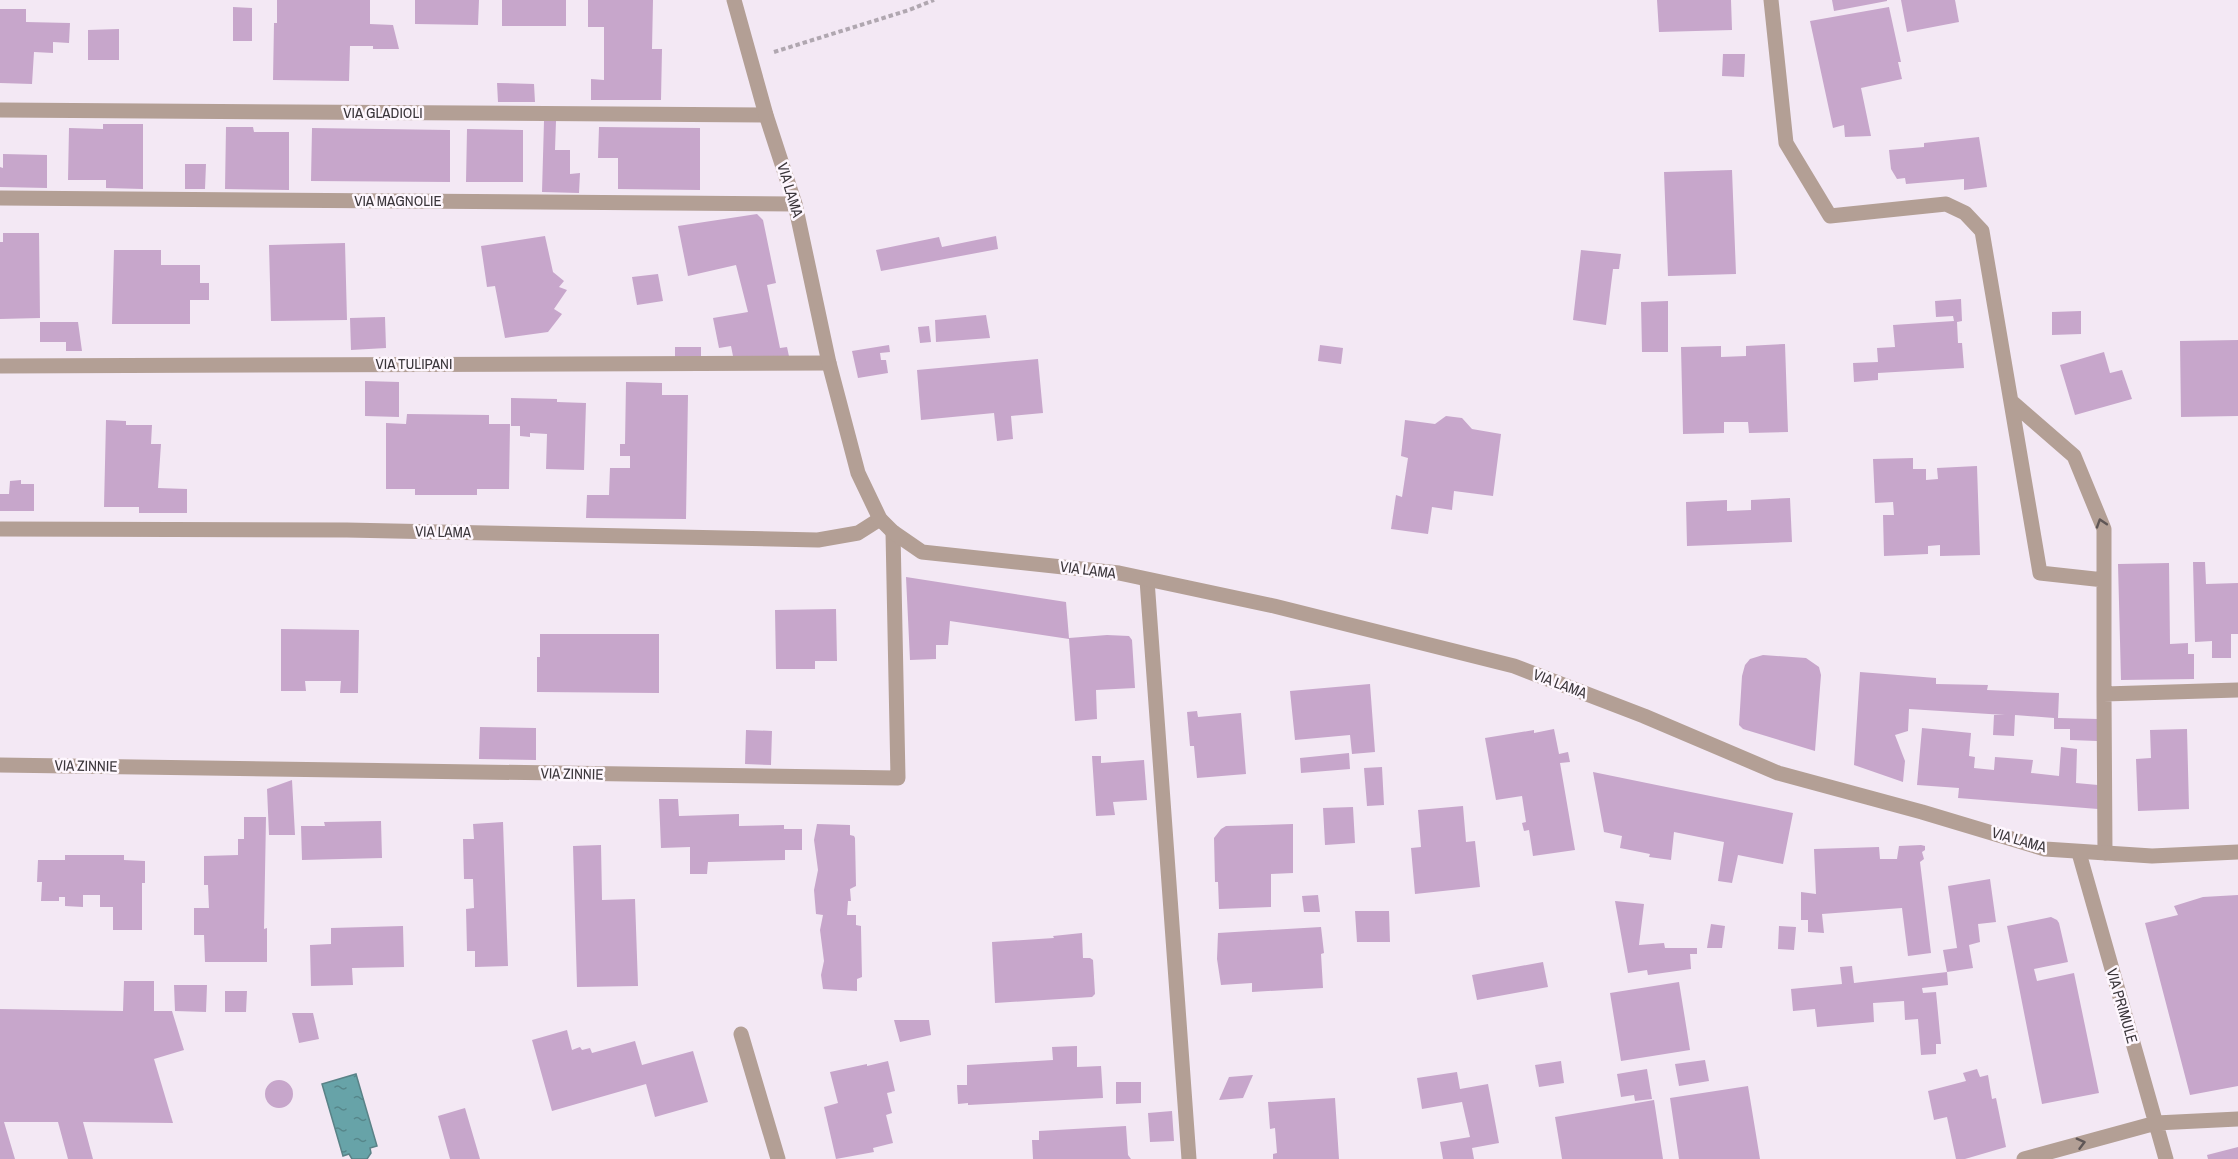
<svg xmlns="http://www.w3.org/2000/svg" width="2238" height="1159" font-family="'Archivo Narrow',sans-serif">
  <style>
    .water { fill: url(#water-ripples); stroke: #5a8287; stroke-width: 1.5 }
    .building { fill: #c7a6cb }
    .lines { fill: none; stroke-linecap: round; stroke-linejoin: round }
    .path { stroke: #b0a7b0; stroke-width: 4; stroke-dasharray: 4.5 3; stroke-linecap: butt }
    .minor { stroke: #b39f95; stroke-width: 15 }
    .tertiary { stroke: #b39f95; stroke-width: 15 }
    .oneway { stroke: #5f5656 }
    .labels { text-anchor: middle; stroke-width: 5; stroke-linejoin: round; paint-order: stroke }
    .street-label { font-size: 15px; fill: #3b363b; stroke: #fef7fe }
  </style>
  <defs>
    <pattern id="water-ripples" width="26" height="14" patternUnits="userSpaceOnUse" patternTransform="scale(1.5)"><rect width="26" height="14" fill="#67a3a8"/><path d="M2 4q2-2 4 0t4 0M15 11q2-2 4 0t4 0" fill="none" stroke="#56868a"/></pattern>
  </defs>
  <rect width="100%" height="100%" fill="#f3e8f4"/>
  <path class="water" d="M356 1074 377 1146 370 1148 371 1153 367 1159H352L349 1154 343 1156 322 1084Z"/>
  <path class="building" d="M277 0H370V24L393 25 399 49H373V46H350L349 81 273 80 274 23H277Z
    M415 0H479L478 25 415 24Z
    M502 0H566V26H502Z
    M588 0H653L652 49H662L661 100H591V79L604 80V27H588Z
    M1657 0H1731L1732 30 1659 32Z
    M1832 0H1887V1L1834 11Z
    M1901 0H1955L1959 22 1907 32Z
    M233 7 252 8V41H233Z
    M1889 7 1901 62H1898L1902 79 1861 88 1871 136 1845 137 1844 125 1833 128 1810 21Z
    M0 9H26V22L70 23 69 43 53 42V53L34 52 32 84 0 83Z
    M119 29V60H88V30Z
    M1723 54H1745L1744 77 1722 76Z
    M497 83 534 84 535 102H498Z
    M544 121H556L555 150H570V174L580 173 579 193 542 192Z
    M103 124H143V189L106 188V180H68L69 128 103 129Z
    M226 127H253L254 132H289V190L225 189Z
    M599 127 700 128V190L618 189V158H598Z
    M312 128 450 130V182L311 181Z
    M467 129 523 130V182H466Z
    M1979 137 1987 187 1964 190V179L1906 184 1905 178 1897 179 1891 169 1889 150 1924 147V143Z
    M3 154 47 155V188L0 187V167L3 168Z
    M185 164H206L205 189H185Z
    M1732 170 1736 274 1668 276 1664 172Z
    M757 214 763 220 776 283 767 285 780 348 787 347 790 361H734L731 346 719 348 713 318 748 312 736 265 688 276 678 226Z
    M3 233H39L40 318 0 319V242H3Z
    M545 236 553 272 564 281 559 287 567 290 554 309 562 314 548 332 505 338 495 286 487 287 481 246Z
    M996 236 998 249 881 271 876 250 939 237 942 247Z
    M345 243 347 320 271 321 269 245Z
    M114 250H161V265H200V283H209V300H190V324H112Z
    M1581 250 1621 254 1619 269H1613L1606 325 1573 320Z
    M658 274 663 301 637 305 632 277Z
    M1961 299 1962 321 1957 322 1958 343H1962L1964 368 1878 373V380L1854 382 1853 363 1878 362 1877 348 1895 347 1893 325 1954 321 1953 316 1936 317 1935 301Z
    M1668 301V352H1642L1641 302Z
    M2081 311V334L2052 335V312Z
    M986 315 990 338 936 342 935 320Z
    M385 317 386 348 351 350 350 318Z
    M40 322H78L82 351H66V342H40Z
    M929 326 931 342 920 343 918 327Z
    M2238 340V416L2181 417 2180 341Z
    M1785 344 1788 432 1749 433 1748 422H1724V433L1683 434 1681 347 1721 346V357L1746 356V346Z
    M889 345 890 352 880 353 881 360H886L888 373 858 378 852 351Z
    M1320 345 1343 348 1341 364 1318 361Z
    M675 347H701V359L675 358Z
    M2104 352 2110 373 2122 370 2132 399 2075 415 2060 365Z
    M1038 359 1043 413 1011 416 1013 439 997 441 994 413 921 420 917 370Z
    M365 381 399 382V417L365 416Z
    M626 382 662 383V395H688L686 519 586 518 587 495H609L610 468H630V456H620V444H625Z
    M511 398 557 399V402L586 403 584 470 546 469 547 434 530 433V437L520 436V426H511Z
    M407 414 489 415V424H510L509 489H477V495H415V489H386V423L406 424Z
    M1446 416 1462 418 1472 429 1501 434 1493 496 1454 491 1452 510 1432 507 1428 534 1391 529 1396 495 1402 497 1408 458 1401 456 1405 420 1435 424Z
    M106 420 126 421V425H152L151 444H161L158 488 187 489V513H139V507H104Z
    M1913 458V469H1926V480L1938 479 1937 468 1977 466 1980 555 1940 556V545L1928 546V554L1884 556 1883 515H1894L1893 502 1875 503 1873 459Z
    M21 480V484H34V511H0V494H9L10 481Z
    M1790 498 1792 542 1687 546 1686 502 1727 500V511L1751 510V500Z
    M2193 562H2205L2206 584 2238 583V634H2231V658H2212V641L2195 642Z
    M2169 563 2170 644 2188 643V654H2194V679L2121 680 2118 564Z
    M906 577 1066 602 1069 638 1107 635 1129 636 1132 640 1135 688 1096 690 1097 719 1075 721 1069 639 950 621 948 645H936V659L910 660Z
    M836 609 837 661H815V669H776L775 610Z
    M281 629 359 630 358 693H340L341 681H305L306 691H281Z
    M540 634H659V693L537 692V657H540Z
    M1763 655 1806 658 1819 667 1821 675 1815 751 1743 729 1739 725 1742 676 1745 665 1750 659Z
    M1860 672 1936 678V684L1988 685 1987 690 2059 693 2058 718 2098 719 2097 741 2070 740V729H2054V718L2015 715 2014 736 1993 735 1994 715H2005L1909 709 1908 731 1895 735 1905 761 1903 782 1854 765Z
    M1370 684 1375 752 1352 754 1350 735 1295 740 1290 691Z
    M1197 711 1198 717 1241 713 1246 774 1197 778 1194 746H1190L1187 712Z
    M480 727 536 728V760L479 759Z
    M1922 728 1971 733 1969 756 1975 757 1974 768 1994 770 1995 757 2033 760 2031 773 2059 776 2061 747 2077 749 2076 783 2098 785V809L1958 798 1959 788 1917 785Z
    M1554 729 1559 754 1568 752 1570 762 1560 763 1575 850 1533 856 1529 830 1524 831 1522 823 1526 822 1522 796 1496 800 1485 738 1534 730V733Z
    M2187 729 2189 809 2138 811 2136 759 2151 758 2150 730Z
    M746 730 772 731 771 765 745 764Z
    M1349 753 1350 769 1301 773 1300 758Z
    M1092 756H1101V763L1144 760 1147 800 1113 802 1115 815 1096 816Z
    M1382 767 1384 805 1367 806 1364 768Z
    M1593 772 1793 813 1783 864 1738 855 1732 883 1718 881 1724 842 1674 832 1671 860 1649 857 1650 854 1620 848 1622 836 1604 832Z
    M292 780 295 835H269L267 789Z
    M659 799H678L679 816 739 814V826L784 825V829H802V850H785V860L708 862 707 874H690V847L661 848Z
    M1463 806 1466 842 1475 841 1480 887 1415 894 1411 848 1421 847 1418 810Z
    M1353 807 1355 843 1325 845 1323 808Z
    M244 817H266L264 929 267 928V962H205L204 935H194V908H209L208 885H204V856L238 855V839H244Z
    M381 821 382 858 302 860 301 826H325L324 822Z
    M503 822 508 966 475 967V951H467L466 909 474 908 473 879H464L463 839H474L473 824Z
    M817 824 850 825V835L854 836 855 838 856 886 850 889 851 901H848L847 915H856V925L861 926V929L862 977 857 979V991L823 989 821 975 824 961 820 930 823 915 816 914 814 890 818 870 814 840Z
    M1293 824V873L1271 874V907L1219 909 1218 882H1215L1214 838 1221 829 1226 826Z
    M601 845 602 900 635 899 638 986 577 987 573 846Z
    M1921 845 1925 846V850L1922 852 1924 859 1920 862 1931 953 1908 956 1902 908 1822 914 1824 933 1808 932V920H1801V892L1816 894 1814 849 1879 847 1880 859H1897L1899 846Z
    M65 855H124V860L145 861V883H142V930H113V907H100V895H83V907L65 906V897H59V901H41L42 882H37L38 860H65Z
    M1990 879 1996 922 1978 924 1980 942 1969 945 1973 968 1947 972 1943 950 1957 948 1948 886Z
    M1318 895 1320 912H1304L1302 896Z
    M2238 895V1086L2190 1095 2145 923 2178 915 2174 906 2203 897Z
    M1615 901 1644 904 1639 945 1664 943 1665 948H1697V954H1690L1691 969 1648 975 1647 970 1628 973Z
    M1355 911H1389L1390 942H1357Z
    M2051 917 2057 920 2059 923 2068 962 2034 969 2037 981 2074 973 2099 1093 2042 1104 2007 926Z
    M1711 924 1725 926 1722 948H1707Z
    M403 926 404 967 352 968 353 985 311 986 310 945 331 944V928Z
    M1779 926 1796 927 1794 950 1778 949Z
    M1321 927 1324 953 1321 954 1323 988 1252 992V983L1221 985 1217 959 1218 933Z
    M1082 933 1083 958H1090L1093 960 1095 994 1092 997 995 1003 992 942 1054 938 1053 936Z
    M1543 962 1548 987 1477 1000 1472 975Z
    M1852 966 1854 983 1947 972 1948 985 1922 988 1923 993 1936 992 1941 1044H1936V1054L1921 1055 1918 1019 1905 1020 1904 1001 1873 1003 1874 1022 1817 1027 1815 1009 1793 1011 1791 989 1842 984 1840 967Z
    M124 981H154V1011H172L184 1050 154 1059 173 1123 83 1122 93 1159H68L58 1122H4L15 1159H0V1009L123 1011Z
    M1679 982 1690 1050 1621 1061 1610 993Z
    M174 985H207L206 1012 175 1011Z
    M225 991H247L246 1012H225Z
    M292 1013H313L319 1039 299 1043Z
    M894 1020H929L931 1035 900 1042Z
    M567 1030 572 1050 580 1047 582 1050 590 1048 592 1053 635 1041 642 1065 693 1051 708 1102 655 1117 646 1084 552 1111 532 1040Z
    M1077 1046V1067L1101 1066 1103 1098 968 1105V1103L958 1104 957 1085H967V1065L1053 1060 1052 1047Z
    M1705 1060 1709 1081 1679 1086 1675 1064Z
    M888 1061 895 1091 887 1093 892 1113 886 1115 893 1143 873 1148 874 1152 836 1159 824 1107 838 1103 830 1072 867 1064V1066Z
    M1561 1061 1564 1083 1539 1087 1535 1065Z
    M1647 1069 1652 1099 1635 1101 1634 1095 1621 1097 1617 1074Z
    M1977 1069 1980 1077 1988 1075 1992 1099 1996 1098 2006 1147 1965 1159H1956L1947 1117 1934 1120 1928 1091 1966 1081 1963 1073Z
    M1457 1072 1460 1089 1488 1084 1499 1143 1472 1148 1474 1159H1443L1440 1142 1470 1137 1462 1102 1422 1109 1417 1078Z
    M1253 1075 1243 1098 1219 1100 1229 1077Z
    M265 1094a14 14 0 1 1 28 0a14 14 0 1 1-28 0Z
    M1116 1082H1141V1103L1116 1104Z
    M1748 1086 1760 1159H1679L1670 1098Z
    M1335 1098 1339 1159H1273V1154L1277 1153 1275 1128 1270 1129 1268 1102Z
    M1654 1100 1663 1159H1562L1555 1117Z
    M465 1108 480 1159H450L438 1116Z
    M1172 1111 1174 1141 1150 1142 1148 1113Z
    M1126 1126 1128 1155 1131 1159H1033L1032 1140H1039V1131Z
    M2238 1147V1159H2208L2207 1155Z"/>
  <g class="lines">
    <path class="path" d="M774 52 909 10 934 0"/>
    <path class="minor" d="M1771 0 1786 143 1830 216 1946 204 1965 213 1982 231 2040 573 2104 580V694
      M0 110 766 115
      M0 198 795 204
      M0 366 829 363
      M2013 403 2074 456 2104 529V580
      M0 529 347 530 818 540 858 533 880 519
      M1147 580 1189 1159
      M0 765 898 778 893 532
      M2079 853 2166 1159
      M2105 853 2104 694 2238 690
      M741 1034 778 1159
      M2024 1159 2156 1123 2238 1119"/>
    <path class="tertiary" d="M734 0 766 115 795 204 829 363 858 473 880 519 893 532 922 552 1119 573 1274 606 1514 666 1644 716 1778 773 1922 812 2045 849 2152 856 2238 852"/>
  </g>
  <defs><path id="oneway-chevron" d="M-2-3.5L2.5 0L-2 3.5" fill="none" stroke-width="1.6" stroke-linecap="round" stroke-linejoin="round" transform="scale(1.5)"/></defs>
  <g class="oneway">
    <use href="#oneway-chevron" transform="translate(2101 523) rotate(-108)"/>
    <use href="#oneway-chevron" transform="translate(2081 1143) rotate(-15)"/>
  </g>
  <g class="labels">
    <g class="street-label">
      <text x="383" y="118">VIA GLADIOLI</text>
      <text transform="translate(790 190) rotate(73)" y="5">VIA LAMA</text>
      <text x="398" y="206">VIA MAGNOLIE</text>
      <text x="414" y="369">VIA TULIPANI</text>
      <text transform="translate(443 532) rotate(1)" y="5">VIA LAMA</text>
      <text transform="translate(1088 570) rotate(7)" y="5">VIA LAMA</text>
      <text transform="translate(1560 684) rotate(21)" y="5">VIA LAMA</text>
      <text transform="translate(86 766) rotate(1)" y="5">VIA ZINNIE</text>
      <text transform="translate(572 774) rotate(1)" y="5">VIA ZINNIE</text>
      <text transform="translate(2019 840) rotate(16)" y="5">VIA LAMA</text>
      <text transform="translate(2122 1006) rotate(74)" y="5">VIA PRIMULE</text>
    </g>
  </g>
</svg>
